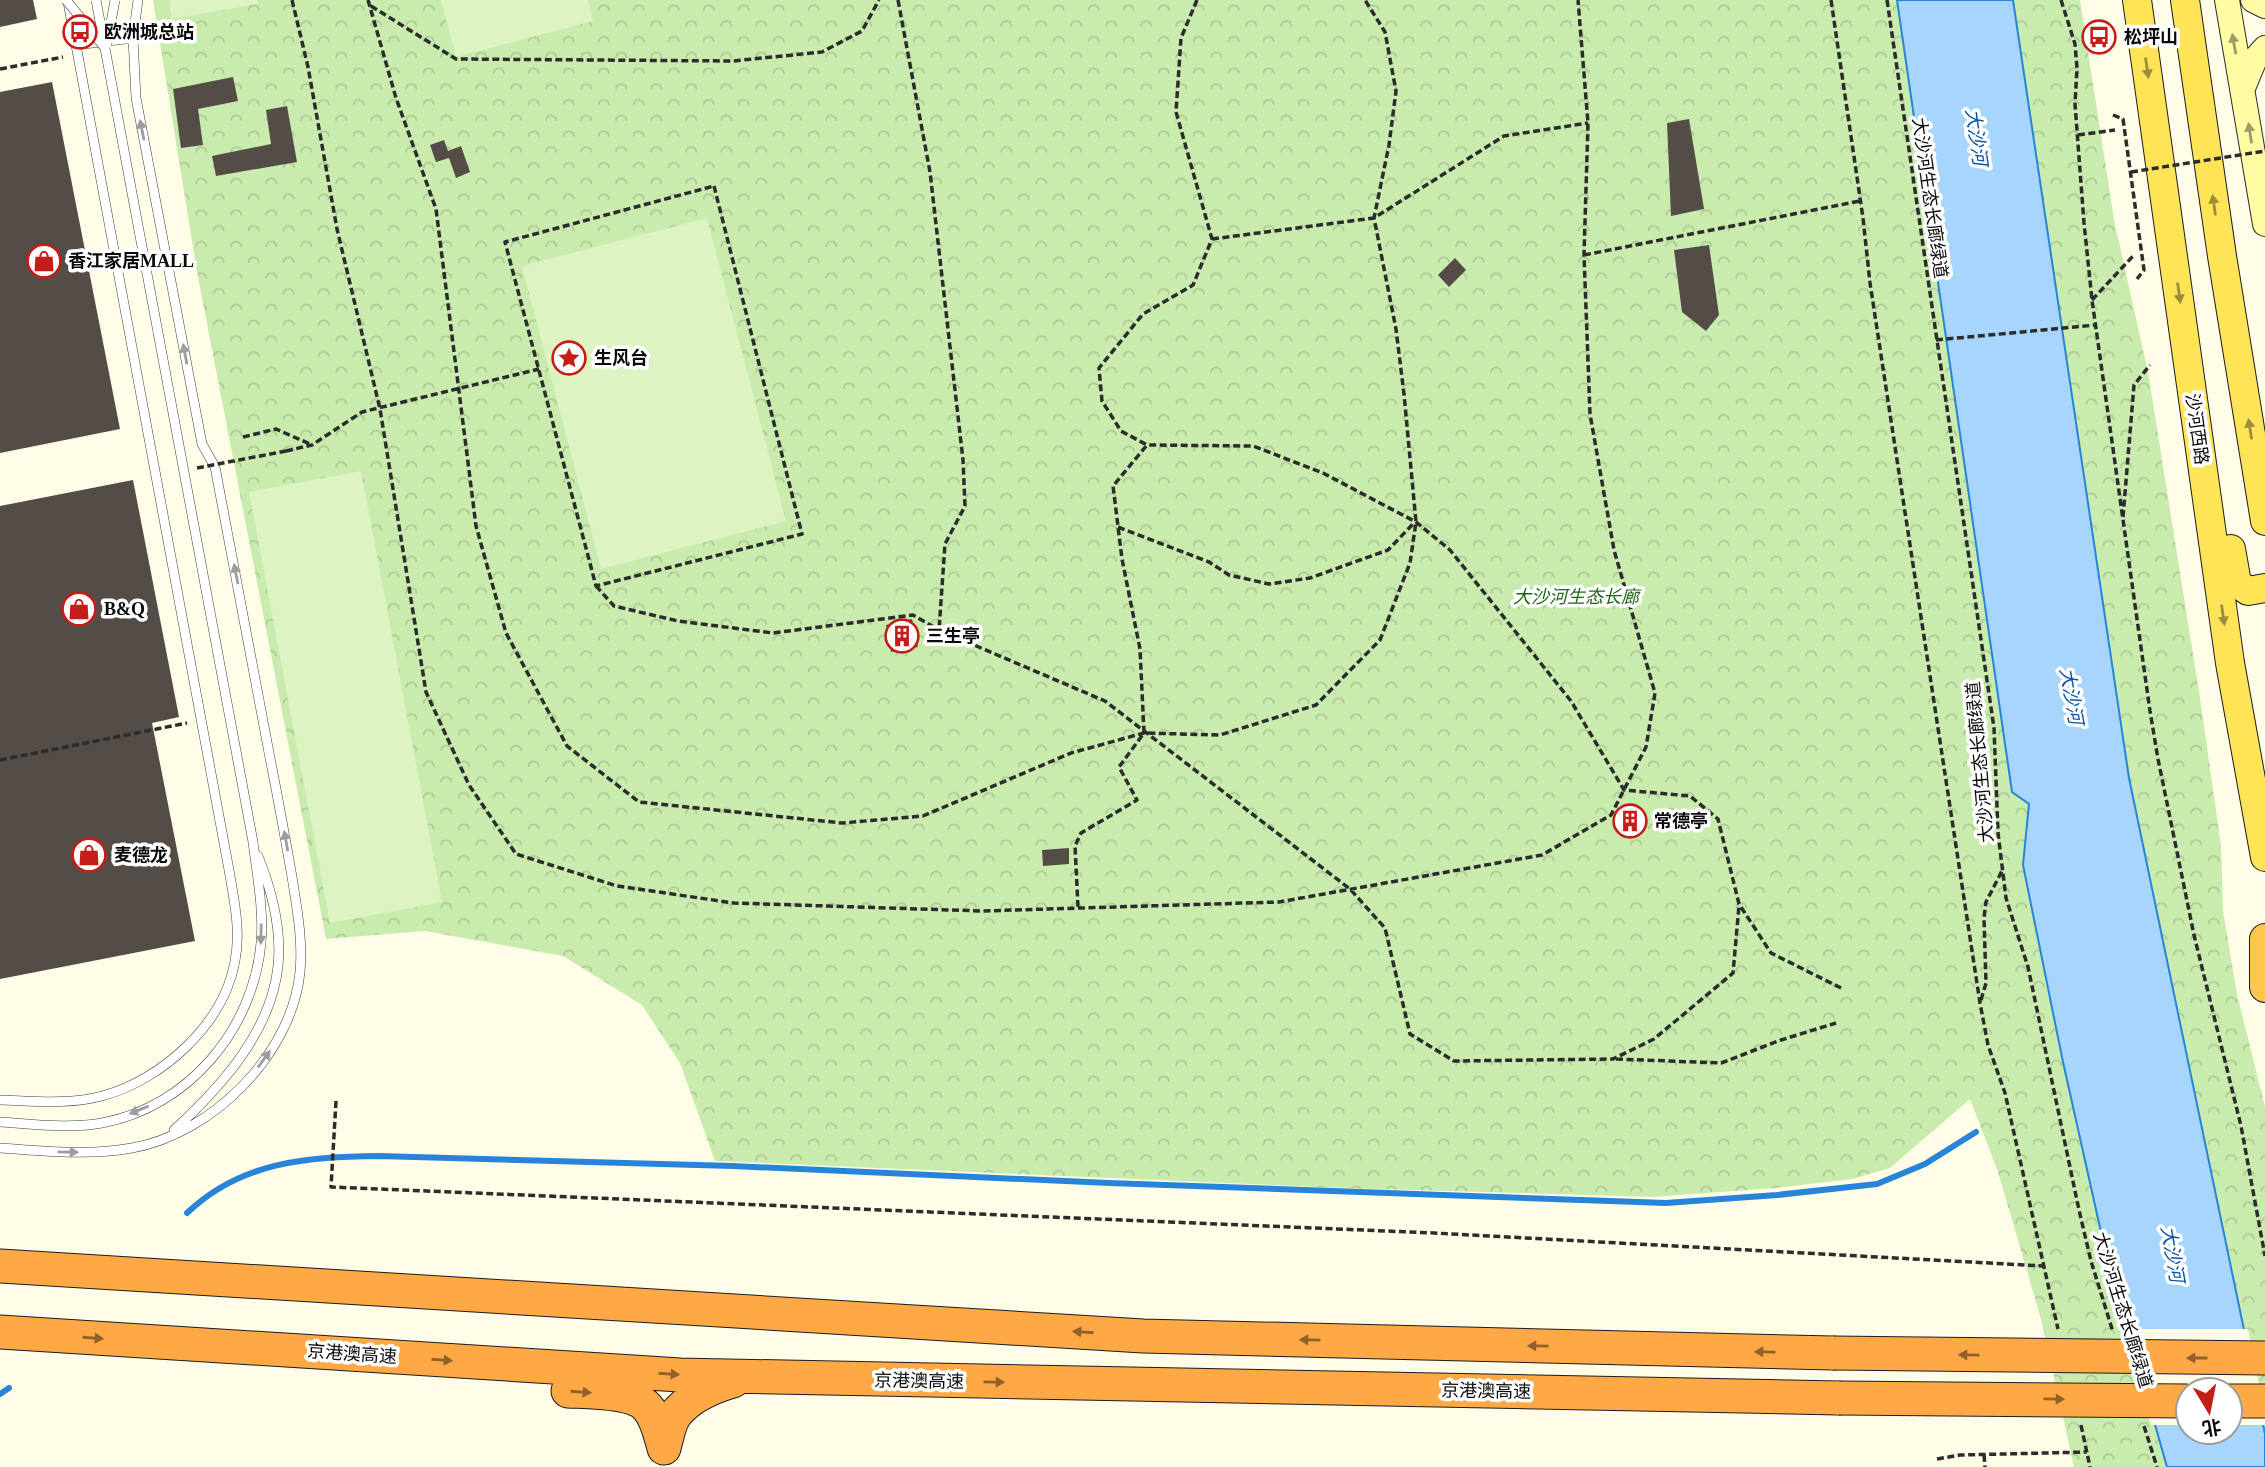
<svg xmlns="http://www.w3.org/2000/svg" width="2265" height="1467" font-family="'Times New Roman','Noto Sans SC',serif">
  <style>
    .park { fill: url(#park-crowns); fill-rule: evenodd }
    .pitch { fill: #ddf3c1 }
    .water { fill: #a7d5fb; stroke: #2884d8; stroke-width: 2; fill-rule: evenodd }
    .pier { fill: #fffce8 }
    .lines { fill: none; stroke-linecap: round; stroke-linejoin: round }
    .stream { stroke: #2884d8; stroke-width: 6 }
    .building { fill: #544c46 }
    .service-casing { stroke: #3d3d3d; stroke-width: 10 }
    .secondary-casing { stroke: #2c2c2c; stroke-width: 26 }
    .primary-casing { stroke: #1b1b1b; stroke-width: 30 }
    .trunk-casing { stroke: #1b1b1b; stroke-width: 32 }
    .motorway-casing { stroke: #1b1b1b; stroke-width: 35 }
    .path { stroke: #2c2c2c; stroke-width: 3.5; stroke-dasharray: 7 3.5; stroke-linecap: butt }
    .service { stroke: #fff; stroke-width: 9 }
    .secondary { stroke: #fffca3; stroke-width: 24 }
    .primary { stroke: #ffe458; stroke-width: 28 }
    .trunk { stroke: #ffc64f; stroke-width: 30 }
    .motorway { stroke: #ffa946; stroke-width: 33 }
    .service-bridge-casing { stroke: #3d3d3d; stroke-width: 10; stroke-linecap: butt }
    .motorway-bridge-casing { stroke: #1b1b1b; stroke-width: 35; stroke-linecap: butt }
    .path-bridge { stroke: #2c2c2c; stroke-width: 3.5; stroke-dasharray: 7 3.5; stroke-linecap: butt }
    .service-bridge { stroke: #fff; stroke-width: 9 }
    .motorway-bridge { stroke: #ffa946; stroke-width: 33 }
    .oneway { fill: #9d9b66 }
    .oneway2 { fill: #9d8d39 }
    .oneway3 { fill: #9d9d9d }
    .oneway4 { fill: #91612b }
    .labels { text-anchor: middle; stroke-width: 7; stroke-linejoin: round; paint-order: stroke }
    .poi-label { font-size: 18px; font-weight: bold; fill: #0a0a0a; stroke: #fff; text-anchor: start }
    .street-label { font-size: 18px; fill: #0a0a0a; stroke: #fff }
    .park-label { font-size: 18px; font-style: italic; fill: #216617; stroke: #fff }
    .water-label { font-size: 19px; font-style: italic; fill: #0b55a5; stroke: #fff }
  </style>
  <defs>
    <pattern id="park-crowns" width="20" height="18" patternUnits="userSpaceOnUse" patternTransform="scale(1.75)"><rect width="20" height="18" fill="#c9ecae"/><path d="M2 6a3 3 0 1 1 6 0M12 15a3 3 0 1 1 6 0" fill="none" stroke="#abc994"/></pattern>
  </defs>
  <rect width="100%" height="100%" fill="#fffce8"/>
  <path class="park" d="M153 0H2080L2114 220 2148 372 2200 698 2221 846 2223 911 2237 994 2265 1107V1467H2074L2041 1319 1998 1172 1970 1099 1890 1168 1852 1179 1775 1188 1652 1197 1342 1188 715 1161 680 1063 642 1005 563 956 425 931 326 939 197 272ZM2188 1390H2230V1432H2188Z"/>
  <path class="pitch" d="M169 0H257L258 4 172 19Z
    M441 0H588L593 21 456 57Z
    M707 218 786 521 601 569 522 266Z
    M361 471 442 902 330 923 249 492Z"/>
  <path class="water" d="M1897 0H2013L2129 778 2253 1373 2265 1434V1467H2167L2103 1241 2063 1062 2023 865 2029 804 2012 792ZM2188 1390H2230V1432H2188Z"/>
  <path class="pier" d="M2124 1329H2248L2265 1416V1425H2230V1390H2188V1425H2151Z"/>
  <g class="lines">
    <path class="stream" d="M187 1213C241 1161 308 1157 379 1156L733 1166 1109 1183 1666 1203 1777 1195 1877 1184 1925 1164 1976 1132
      M0 1394 9 1388"/>
  </g>
  <path class="building" d="M0 0H33L37 19 0 27Z
    M233 77 238 101 198 109 203 145 181 148 173 89Z
    M52 82 120 429 0 453V92Z
    M287 106 297 162 216 176 212 156 271 144 266 110Z
    M1689 119 1704 209 1671 216 1667 123Z
    M444 140 448 151 461 146 470 172 456 178 449 158 436 162 430 145Z
    M1709 245 1719 315 1706 331 1682 312 1674 250Z
    M1455 258 1466 270 1449 287 1438 275Z
    M133 480 179 717 152 723 195 941 0 979V506Z
    M912 619 918 647 891 652 886 625Z
    M1627 806 1647 820 1632 837 1613 823Z
    M1069 848V864L1043 866 1042 850Z"/>
  <g class="lines">
    <defs>
      <path id="service" d="M76 45 133 38
        M0 1100C34 1101 69 1105 102 1096 162 1080 224 1024 235 961 241 930 234 900 229 870L68 2
        M0 1122C33 1124 69 1129 102 1123 188 1107 253 1030 261 943 264 910 257 875 253 842
        M174 1130C221 1087 271 1032 278 966 282 928 272 891 258 856
        M0 1148C44 1151 88 1156 132 1148 212 1134 292 1054 300 972 303 940 297 909 292 877 285 837 278 798 270 758 252 661 234 564 215 467L202 444 136 98 133 38 138 0"/>
      <path id="secondary" d="M2227 0 2265 224
        M2253 0 2265 6
        M2243 88 2255 59 2265 48"/>
      <path id="primary" d="M2137 0 2230 663 2265 857
        M2185 0 2222 256 2265 521
        M2231 549 2237 583 2248 591 2265 588"/>
      <path id="trunk" d="M2265 939V987"/>
      <path id="motorway" d="M0 1266 1143 1336 1833 1353
        M0 1332 680 1375 1839 1398
        M568 1391C589 1392 633 1391 647 1407 657 1418 660 1434 664 1448
        M2230 1401H2265
        M664 1448C667 1437 669 1424 675 1415 689 1397 712 1387 733 1381"/>
    </defs>
    <use href="#service" class="service-casing"/>
    <use href="#secondary" class="secondary-casing"/>
    <use href="#primary" class="primary-casing"/>
    <use href="#trunk" class="trunk-casing"/>
    <use href="#motorway" class="motorway-casing"/>
    <path class="path" d="M292 0 308 67 337 229 380 409 426 692 469 785 516 854 617 886 734 903 982 911 1279 902 1542 855 1611 815 1646 747 1655 693 1614 550 1590 414 1584 255 1588 123 1578 0
      M368 0 396 98 436 209 476 526 506 633 567 746 639 802 842 823 923 816 1071 753 1144 733 1220 735 1316 705 1380 640 1410 563 1416 522 1404 394 1396 329 1374 218 1389 145 1396 91 1385 32 1365 0
      M898 0 930 172 963 460 965 506 945 544 939 630
      M1197 0 1181 38 1176 112 1212 239 1193 285 1143 314 1099 368 1102 401 1121 431 1147 445 1253 446 1323 473 1416 522 1450 550 1571 701 1624 790 1690 796 1718 819 1739 904 1771 953 1843 989
      M1831 0 1863 218 1870 283 1980 1003 1988 1045 2005 1093 2058 1329
      M1887 0 1994 728 1998 833 2006 898 2028 967 2079 1210 2091 1261 2113 1332
      M2061 0 2075 44 2077 68 2075 104 2084 223 2092 300 2150 711 2158 759 2194 935 2241 1126 2265 1256
      M371 6 456 59 733 61 822 52 862 31 879 0
      M0 69 63 57
      M2113 115 2123 119 2144 270 2137 279
      M2078 135 2115 130
      M714 186 802 534 596 586 505 242Z
      M1212 239 1374 218 1504 136 1588 123
      M1584 255 1860 201
      M2092 300 2134 255
      M1936 340 2096 325
      M243 437 276 429 310 444
      M286 451 312 445 362 412 539 369
      M2123 517 2134 385 2150 365
      M1118 527 1209 562 1229 575 1269 584 1310 578 1388 550 1414 523
      M596 586 614 606 678 621 773 633 913 615 939 630 1105 701 1350 889 1385 928 1410 1034 1454 1061 1613 1059 1654 1039 1733 973 1739 906
      M0 760 187 723
      M1078 907 1075 846 1081 833 1137 800 1119 767 1144 733 1140 649 1122 559 1113 486 1147 445
      M1981 1000 1986 983 1984 918 1986 902 2003 869
      M1616 1059 1721 1063 1781 1040 1836 1023
      M336 1101 331 1187 1434 1233 2044 1266
      M2081 1425 2090 1467
      M2144 1426 2157 1467
      M1984 1455 1985 1467
      M1937 1459 1960 1455 2087 1452"/>
    <use href="#service" class="service"/>
    <use href="#secondary" class="secondary"/>
    <use href="#primary" class="primary"/>
    <use href="#trunk" class="trunk"/>
    <use href="#motorway" class="motorway"/>
    <defs>
      <path id="service-bridge" d="M66 0 105 48
        M96 0 253 842
        M107 44 115 0"/>
      <path id="motorway-bridge" d="M1833 1353 2265 1358
        M1839 1398 2188 1401"/>
    </defs>
    <use href="#service-bridge" class="service-bridge-casing"/>
    <use href="#motorway-bridge" class="motorway-bridge-casing"/>
    <path class="path-bridge" d="M2131 172 2265 151
      M197 468 286 451"/>
    <use href="#service-bridge" class="service-bridge"/>
    <use href="#motorway-bridge" class="motorway-bridge"/>
  </g>
  <defs><path id="oneway-solid" d="M-6-.8H1V-3.2L6.5 0L1 3.2V.8H-6Z" transform="scale(1.75)"/></defs>
  <g class="oneway">
    <use href="#oneway-solid" transform="translate(2234 44) rotate(-100)"/>
    <use href="#oneway-solid" transform="translate(2250 133) rotate(-99)"/>
  </g>
  <g class="oneway2">
    <use href="#oneway-solid" transform="translate(2147 68) rotate(82)"/>
    <use href="#oneway-solid" transform="translate(2214 205) rotate(-98)"/>
    <use href="#oneway-solid" transform="translate(2179 293) rotate(82)"/>
    <use href="#oneway-solid" transform="translate(2250 429) rotate(-99)"/>
    <use href="#oneway-solid" transform="translate(2223 615) rotate(82)"/>
  </g>
  <g class="oneway3">
    <use href="#oneway-solid" transform="translate(142 130) rotate(-101)"/>
    <use href="#oneway-solid" transform="translate(185 354) rotate(-101)"/>
    <use href="#oneway-solid" transform="translate(236 574) rotate(-101)"/>
    <use href="#oneway-solid" transform="translate(286 841) rotate(-100)"/>
    <use href="#oneway-solid" transform="translate(261 934) rotate(91)"/>
    <use href="#oneway-solid" transform="translate(264 1059) rotate(-54)"/>
    <use href="#oneway-solid" transform="translate(139 1110) rotate(158)"/>
    <use href="#oneway-solid" transform="translate(68 1152) rotate(1)"/>
  </g>
  <g class="oneway4">
    <use href="#oneway-solid" transform="translate(1083 1332) rotate(-176)"/>
    <use href="#oneway-solid" transform="translate(93 1338) rotate(4)"/>
    <use href="#oneway-solid" transform="translate(1310 1340) rotate(-179)"/>
    <use href="#oneway-solid" transform="translate(1538 1346) rotate(-179)"/>
    <use href="#oneway-solid" transform="translate(1765 1352) rotate(-179)"/>
    <use href="#oneway-solid" transform="translate(1969 1355) rotate(-179)"/>
    <use href="#oneway-solid" transform="translate(2197 1358) rotate(-180)"/>
    <use href="#oneway-solid" transform="translate(442 1360) rotate(4)"/>
    <use href="#oneway-solid" transform="translate(669 1374) rotate(4)"/>
    <use href="#oneway-solid" transform="translate(994 1382) rotate(1)"/>
    <use href="#oneway-solid" transform="translate(581 1392) rotate(4)"/>
    <use href="#oneway-solid" transform="translate(2054 1399) rotate(1)"/>
  </g>
  <defs>
    <symbol id="bus-ring" viewBox="-11 -11 22 22"><circle r="9.5" fill="#fff" stroke="#c51e18" stroke-width="1.5"/><path d="M-5-6H5V4H4V6H2V4H-2V6H-4V4H-5ZM-3.5-4V0h7V-4ZM-3.5 1.2v1.5H-2V1.2ZM2 1.2v1.5H3.5V1.2Z" fill="#c51e18"/></symbol>
    <symbol id="shop-ring" viewBox="-11 -11 22 22"><circle r="9.5" fill="#fff" stroke="#c51e18" stroke-width="1.5"/><path d="M-5-2.5h2.3a2.7 3.5 0 0 1 5.4 0H5L5.5 6h-11ZM-1.5-2.5h3a1.5 2.3 0 0 0-3 0Z" fill="#c51e18"/></symbol>
    <symbol id="sight-ring" viewBox="-11 -11 22 22"><circle r="9.5" fill="#fff" stroke="#c51e18" stroke-width="1.5"/><path d="M0-6L1.8-2.2L6-1.7L2.9 1.2L3.7 5.4L0 3.3L-3.7 5.4L-2.9 1.2L-6-1.7L-1.8-2.2Z" fill="#c51e18"/></symbol>
    <symbol id="building-ring" viewBox="-11 -11 22 22"><circle r="9.5" fill="#fff" stroke="#c51e18" stroke-width="1.5"/><path d="M-4-6H4V6H1V3H-1V6H-4ZM-2.5-4.3h1.7v1.8h-1.7ZM.8-4.3h1.7v1.8H.8ZM-2.5-1h1.7V.8h-1.7ZM.8-1h1.7V.8H.8Z" fill="#c51e18"/></symbol>
  </defs>
  <g fill-rule="evenodd">
    <use href="#bus-ring" x="61" y="13" width="38" height="38"/>
    <use href="#bus-ring" x="2080" y="18" width="38" height="38"/>
    <use href="#shop-ring" x="25" y="242" width="38" height="38"/>
    <use href="#sight-ring" x="550" y="339" width="38" height="38"/>
    <use href="#shop-ring" x="60" y="590" width="38" height="38"/>
    <use href="#building-ring" x="883" y="617" width="38" height="38"/>
    <use href="#building-ring" x="1611" y="802" width="38" height="38"/>
    <use href="#shop-ring" x="70" y="836" width="38" height="38"/>
  </g>
  <g class="labels">
    <g class="poi-label">
      <text x="104" y="38">欧洲城总站</text>
      <text x="2124" y="43">松坪山</text>
      <text x="68" y="267">香江家居MALL</text>
      <text x="594" y="364">生风台</text>
      <text x="104" y="615">B&amp;Q</text>
      <text x="926" y="642">三生亭</text>
      <text x="1654" y="827">常德亭</text>
      <text x="114" y="861">麦德龙</text>
    </g>
    <g class="street-label">
      <text transform="translate(1930 198) rotate(82)" y="6">大沙河生态长廊绿道</text>
      <text transform="translate(2197 429) rotate(82)" y="6">沙河西路</text>
      <text transform="translate(1980 762) rotate(-95)" y="6">大沙河生态长廊绿道</text>
      <text transform="translate(2123 1310) rotate(73)" y="6">大沙河生态长廊绿道</text>
      <text transform="translate(352 1354) rotate(4)" y="6">京港澳高速</text>
      <text transform="translate(919 1381) rotate(1)" y="6">京港澳高速</text>
      <text transform="translate(1486 1391) rotate(1)" y="6">京港澳高速</text>
    </g>
    <g class="park-label">
      <text x="1576" y="603">大沙河生态长廊</text>
    </g>
    <g class="water-label">
      <text transform="translate(1977 137) rotate(82)" y="7">大沙河</text>
      <text transform="translate(2072 696) rotate(80)" y="7">大沙河</text>
      <text transform="translate(2173 1254) rotate(80)" y="7">大沙河</text>
    </g>
  </g>
  <g transform="translate(2209 1411) rotate(170)"><circle r="33" fill="#ffffff" stroke="#9d9d9d" stroke-width="2"/>
  <path d="M0-5L12 26L0 18L-12 26Z" fill="#c51e18"/>
  <text y="-10" font-size="19" font-weight="bold" text-anchor="middle" fill="#0a0a0a">北</text>
  </g>
</svg>
